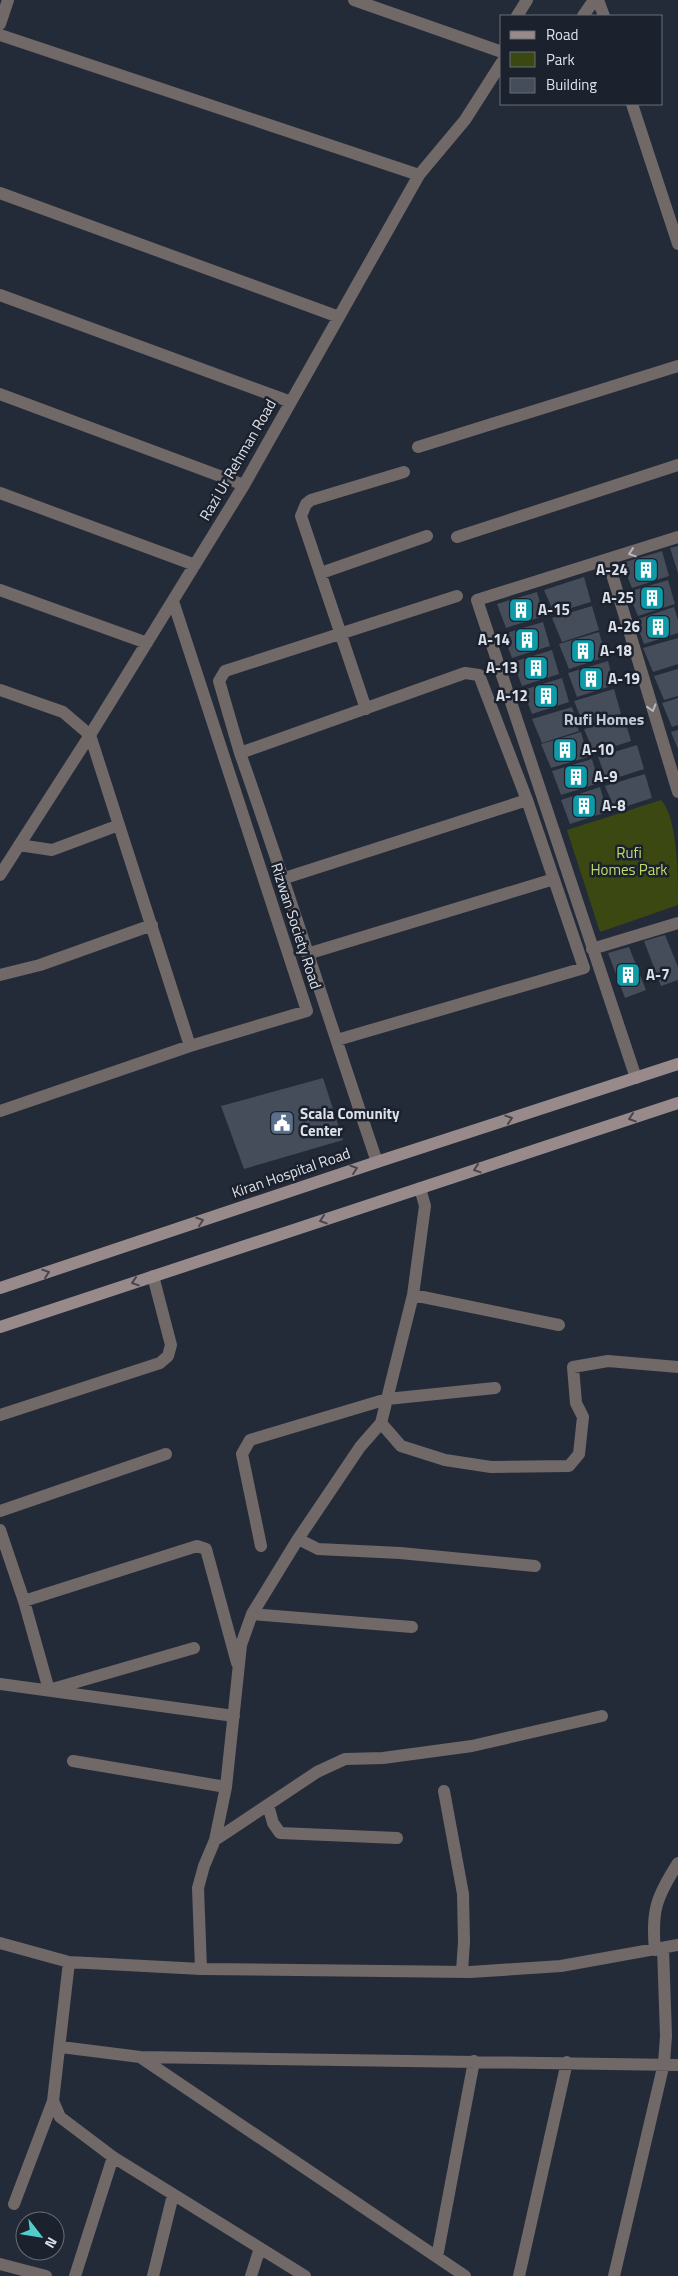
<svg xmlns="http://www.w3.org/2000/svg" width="678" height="2276" font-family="'Titillium Web',sans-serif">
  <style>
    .green { fill: #3c4812 }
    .building { fill: #454c5a }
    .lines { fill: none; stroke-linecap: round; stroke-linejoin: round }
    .street { stroke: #716868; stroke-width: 12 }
    .secondary { stroke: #988a8a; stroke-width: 12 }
    .oneway { stroke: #b7b7bc }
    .oneway2 { stroke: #47464e }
    .labels { text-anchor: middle; stroke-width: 5; stroke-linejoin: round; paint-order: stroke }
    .street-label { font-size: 15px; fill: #dde1e9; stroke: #1b212d }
    .poi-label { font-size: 15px; font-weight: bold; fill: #dde1e9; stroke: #1b212d; text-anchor: start }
    .park-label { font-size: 15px; fill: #c0dc66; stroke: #1b212d }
    .neighbourhood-label { font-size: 16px; font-weight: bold; fill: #c1c9da; stroke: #1b212d }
  </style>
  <rect width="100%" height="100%" fill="#242b38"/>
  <path class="green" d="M661 800C678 818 678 878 678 905L600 932 567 830Z"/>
  <path class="building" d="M678 546V573L670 548Z
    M662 551 669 576 632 588 622 563Z
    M584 577 591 602 554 613 544 590Z
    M668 580 675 604 638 616 628 592Z
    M537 592 544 616 506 628 497 604Z
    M592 606 599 630 562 642 552 618Z
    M674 607 678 620V633L644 644 635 620Z
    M543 622 550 646 512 658 503 634Z
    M599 632 606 657 569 669 559 644Z
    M678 638V664L653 672 643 648Z
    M552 650 559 674 522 686 513 662Z
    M608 661 614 685 577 697 568 673Z
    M678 669V696L664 700 654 676Z
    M562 678 569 702 532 714 523 690Z
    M614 689 621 714 584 726 574 701Z
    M678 698V725L672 727 662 703Z
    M572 707 579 731 542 743 532 719Z
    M624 717 631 741 594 753 584 729Z
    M678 730V749L671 732Z
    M581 732 588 757 551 768 541 744Z
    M637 745 644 769 607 781 598 757Z
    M592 759 599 783 561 795 552 771Z
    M645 774 652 798 615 810 605 786Z
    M600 787 607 812 570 824 561 800Z
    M665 935 678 967V980L661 986 644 941Z
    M629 947 646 990 625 998 608 953Z
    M323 1078 343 1140 244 1169 221 1106Z"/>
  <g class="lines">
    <path class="street" d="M354 0 502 52
      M598 0 604 16
      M517 16 527 0
      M583 16 594 0
      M0 24 8 0
      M0 35 419 175
      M632 104 678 244
      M0 193 339 317
      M0 295 291 402
      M0 394 244 485
      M418 447 678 366
      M0 493 195 565
      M457 537 678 465
      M608 561 678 792
      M321 573 427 536
      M0 590 147 643
      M0 690 63 712 90 735 190 1046
      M366 709 301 516 306 504 311 500 404 472
      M240 753 219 681 225 671 457 596
      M19 845 52 850 119 825
      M0 875 90 735 244 485 419 175 465 120 502 62
      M285 878 527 800
      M592 949 678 923
      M307 954 554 879
      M0 975 40 965 152 925
      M337 1040 584 968 527 800 479 675 465 673 240 753C288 889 331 1026 377 1162
      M636 1078 477 600 678 537
      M0 1111 190 1046 307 1011 173 601
      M413 1295 559 1325
      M0 1415 160 1363 168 1356 171 1345 153 1276
      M381 1423 401 1446 445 1460 491 1467 569 1466 579 1454 583 1417 576 1403 573 1367 608 1361 678 1367
      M0 1511 166 1454
      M0 1530 24 1601 49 1690 194 1648
      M298 1539 318 1549 400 1553 535 1566
      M261 1546 242 1454 250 1440 387 1399 495 1388
      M24 1601 197 1546 206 1549 237 1663
      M252 1614 412 1627
      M0 1684 234 1716
      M73 1761 226 1787
      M444 1791 463 1894 464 1942 462 1971
      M268 1805 273 1823 280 1833 397 1838
      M215 1840 317 1772 345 1759 383 1758 472 1746 602 1716
      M0 1943 69 1962 201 1969 470 1972 561 1966 678 1945
      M655 1950C651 1910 657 1896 678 1863
      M201 1969 198 1888 204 1866 215 1840 226 1787 241 1645 252 1614 298 1539 360 1447 381 1423 413 1295 425 1206 420 1188
      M61 2047 140 2057 678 2065
      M140 2057 465 2276
      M53 2101 60 2117 113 2157 305 2276
      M14 2204 53 2101 69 1962
      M437 2257 474 2061
      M0 2264 46 2276
      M75 2276 113 2157
      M153 2276 173 2195
      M251 2276 260 2248
      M519 2276 567 2062
      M614 2276 664 2063 666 2036 663 1948"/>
    <path class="secondary" d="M0 1288 377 1162 678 1064
      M0 1327 678 1103"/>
  </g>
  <defs><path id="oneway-chevron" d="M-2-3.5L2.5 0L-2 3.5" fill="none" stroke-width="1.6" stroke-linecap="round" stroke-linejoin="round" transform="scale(1.25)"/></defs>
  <g class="oneway">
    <use href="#oneway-chevron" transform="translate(632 553) rotate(162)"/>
    <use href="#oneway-chevron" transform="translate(652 708) rotate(73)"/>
  </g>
  <g class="oneway2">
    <use href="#oneway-chevron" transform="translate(632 1118) rotate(162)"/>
    <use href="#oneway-chevron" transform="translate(509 1119) rotate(-18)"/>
    <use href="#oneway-chevron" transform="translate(354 1169) rotate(-19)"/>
    <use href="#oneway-chevron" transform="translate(477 1169) rotate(162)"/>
    <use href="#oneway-chevron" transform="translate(323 1220) rotate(162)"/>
    <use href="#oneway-chevron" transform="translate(200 1221) rotate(-19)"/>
    <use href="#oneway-chevron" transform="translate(46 1273) rotate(-19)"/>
    <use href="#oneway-chevron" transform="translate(135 1282) rotate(162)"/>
  </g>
  <defs>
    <symbol id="building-square" viewBox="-11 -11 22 22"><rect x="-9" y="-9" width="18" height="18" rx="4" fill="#0f9aa8" stroke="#1b212d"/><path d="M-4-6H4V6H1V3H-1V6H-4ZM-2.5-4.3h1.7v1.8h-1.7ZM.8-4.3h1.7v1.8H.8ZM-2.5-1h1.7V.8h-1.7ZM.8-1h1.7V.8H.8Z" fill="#fff"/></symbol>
    <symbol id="civic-square" viewBox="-11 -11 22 22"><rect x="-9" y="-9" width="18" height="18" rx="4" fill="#5c6f8a" stroke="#1b212d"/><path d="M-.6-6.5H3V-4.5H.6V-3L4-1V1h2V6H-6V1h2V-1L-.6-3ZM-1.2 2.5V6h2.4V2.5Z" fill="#fff"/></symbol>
  </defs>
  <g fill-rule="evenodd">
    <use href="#building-square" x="632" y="556" width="28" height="28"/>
    <use href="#building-square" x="638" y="584" width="28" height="28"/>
    <use href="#building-square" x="507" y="596" width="28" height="28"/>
    <use href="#building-square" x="644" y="613" width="28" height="28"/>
    <use href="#building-square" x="513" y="626" width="28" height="28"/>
    <use href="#building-square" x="569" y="637" width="28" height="28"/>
    <use href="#building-square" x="522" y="654" width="28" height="28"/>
    <use href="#building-square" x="577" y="665" width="28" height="28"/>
    <use href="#building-square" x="532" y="682" width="28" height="28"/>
    <use href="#building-square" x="551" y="736" width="28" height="28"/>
    <use href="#building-square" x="562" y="763" width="28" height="28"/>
    <use href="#building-square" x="570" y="792" width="28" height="28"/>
    <use href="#building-square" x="614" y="961" width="28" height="28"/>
    <use href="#civic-square" x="268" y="1109" width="28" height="28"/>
  </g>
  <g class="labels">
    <g class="street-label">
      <text transform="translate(238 460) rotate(-60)" y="5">Razi Ur Rehman Road</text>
      <text transform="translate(296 926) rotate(72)" y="5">Rizwan Society Road</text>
      <text transform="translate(291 1173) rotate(-19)" y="5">Kiran Hospital Road</text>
    </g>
    <g class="poi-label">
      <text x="628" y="575" text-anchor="end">A-24</text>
      <text x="634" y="603" text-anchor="end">A-25</text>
      <text x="538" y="615">A-15</text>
      <text x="640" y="632" text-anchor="end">A-26</text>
      <text x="510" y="645" text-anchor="end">A-14</text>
      <text x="600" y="656">A-18</text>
      <text x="518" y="673" text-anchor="end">A-13</text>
      <text x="608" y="684">A-19</text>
      <text x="528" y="701" text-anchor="end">A-12</text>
      <text x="582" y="755">A-10</text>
      <text x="594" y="782">A-9</text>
      <text x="602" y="811">A-8</text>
      <text x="646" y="980">A-7</text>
      <text x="300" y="1119">Scala Comunity<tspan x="300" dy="17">Center</tspan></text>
    </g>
    <g class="park-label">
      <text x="629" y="858">Rufi<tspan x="629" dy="17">Homes Park</tspan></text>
    </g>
    <g class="neighbourhood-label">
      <text x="604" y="725">Rufi Homes</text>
    </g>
  </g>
  <rect x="500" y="15" width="162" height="90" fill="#1b212d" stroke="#696e78"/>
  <rect x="510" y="31" width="25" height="8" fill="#988a8a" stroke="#696e78"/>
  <text x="546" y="40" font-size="15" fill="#dde1e9">Road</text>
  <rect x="510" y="52" width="25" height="15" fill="#3c4812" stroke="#696e78"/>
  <text x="546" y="65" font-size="15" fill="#dde1e9">Park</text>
  <rect x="510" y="78" width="25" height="15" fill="#454c5a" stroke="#696e78"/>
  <text x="546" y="90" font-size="15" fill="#dde1e9">Building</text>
  <g transform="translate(40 2236) rotate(121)"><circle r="24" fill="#1b212d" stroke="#696e78"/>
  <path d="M0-4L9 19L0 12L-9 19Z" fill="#52cdce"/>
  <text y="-8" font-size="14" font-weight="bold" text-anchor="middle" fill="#dde1e9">N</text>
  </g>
</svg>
